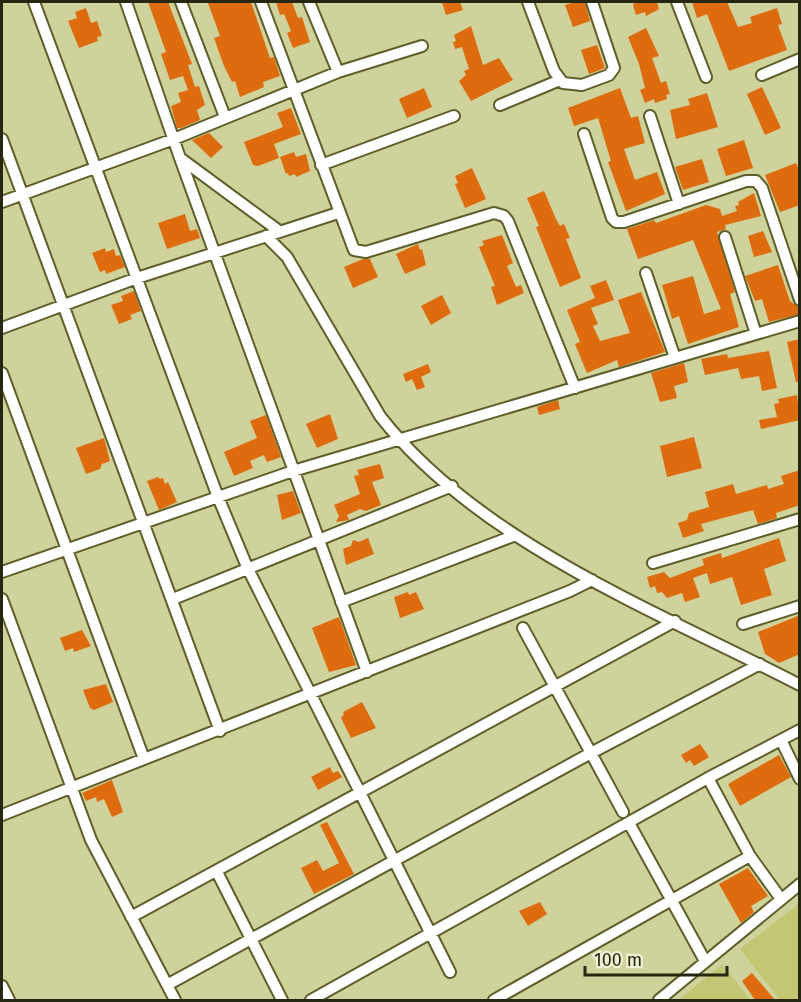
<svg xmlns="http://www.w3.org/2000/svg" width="801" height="1002" font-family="'Fira Sans',sans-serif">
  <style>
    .green { fill: #c3c672 }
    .building { fill: #de6c0f }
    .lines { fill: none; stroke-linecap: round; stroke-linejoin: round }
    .minor-casing { stroke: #5e5f2a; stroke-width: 14 }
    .minor { stroke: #fff; stroke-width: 10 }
  </style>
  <rect width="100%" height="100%" fill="#cfd29a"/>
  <path class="green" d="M799 904V1000H780L740 949Z
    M722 965 751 1000H678Z"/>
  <path class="building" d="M148 2H168L192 64 188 65 195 87 199 86 205 105 197 110 200 120 181 128H177L171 106 181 102 178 93 188 90 183 76 170 80 161 54 166 52Z
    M214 2H251L270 58 274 57 280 76 263 82 264 87 240 97 235 81 232 82 224 66 214 38 220 36 208 3Z
    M276 2H292L298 18 302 17 310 42 293 48 287 33 291 31 284 14 280 15Z
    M442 2H460L463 10 446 15Z
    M575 2H585L590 21 573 27 565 5Z
    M635 2H657L659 9 646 16 645 12 636 15 633 5Z
    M692 2H727L738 27 752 23 750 17 777 8 782 24 778 25 787 50 729 71 707 14 697 18Z
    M86 8 91 23 97 21 102 36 97 37 98 41 79 48 68 21 77 18 75 12Z
    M471 26 483 65 499 58 513 80 471 101 459 81 466 75 464 71 469 69 462 47 455 49 453 42 456 41 454 35Z
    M646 28 659 56 652 58 661 83 666 81 670 94 666 95 667 99 655 103 654 99 645 103 640 90 645 88 639 64 628 37Z
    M597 45 605 68 589 74 581 50Z
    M762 87 781 128 765 135 747 94Z
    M424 88 432 107 407 118 399 99Z
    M620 88 631 118 638 116 645 143 624 149 635 180 657 172 665 194 626 211 608 162 611 161 598 118 574 126 568 108Z
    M707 93 718 127 676 139 670 110 690 105 688 99Z
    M291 108 301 134 274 144 279 158 258 166 253 165 244 142 283 127 277 113Z
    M209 133 223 147 211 158 192 140Z
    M744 140 753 168 726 176 717 149Z
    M294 152 296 157 306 154 310 171 296 177 295 174 289 176 288 173 286 174 280 157Z
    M702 159 709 182 683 190 675 167Z
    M796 163 800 172V205L780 212 765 175Z
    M472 168 486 199 465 208 455 184 458 183 455 176Z
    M544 191 556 219 560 226 564 224 570 238 566 239 581 278 560 287 536 227 539 226 527 198Z
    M754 193 761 216 725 225 726 229 717 232 735 292 730 294 739 327 688 344 679 316 672 319 662 285 693 276 704 314 721 309 693 240 638 259 627 229 654 220 656 223 706 205 720 209 722 216 737 211 735 206 739 205 738 202Z
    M185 214 190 231 197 229 200 238 167 249 158 223Z
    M763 231 772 252 754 257 748 236Z
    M502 235 513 263 507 266 516 287 521 285 524 293 497 305 491 287 495 286 479 247 484 245 482 241Z
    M418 244 420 250 422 249 426 265 405 274 396 254Z
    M105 248 106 252 114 249 116 256 120 255 125 267 106 274 105 270 100 272 92 253Z
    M363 259H370L378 277 353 288 344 267Z
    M778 265 790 301 798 307 800 314 769 322 762 299 755 301 745 276Z
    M606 280 614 300 591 308 598 324 593 326 600 341 630 333 618 300 641 292 665 352 619 367 617 360 587 373 575 344 580 342 567 310 595 298 590 286Z
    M134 291 141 311 130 315 132 319 119 324 111 305 123 301 121 296Z
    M442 295 451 313 431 325 421 306Z
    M800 339V382H796L787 342Z
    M769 351 777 388 762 391 759 376 741 379 738 368 705 375 701 359 727 354 728 358Z
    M684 363 688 382 674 386 677 398 660 402 651 373Z
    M428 364 431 372 421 377 425 387 417 390 412 379 406 382 403 374Z
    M797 395 800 420 761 429 759 420 777 417 774 404 779 403 778 399Z
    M558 400 560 409 539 415 537 407Z
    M330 414 338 439 317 448 306 424Z
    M266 415 281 457 267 462 264 455 250 461 253 468 234 476 224 452 257 438 250 421Z
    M694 437 702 468 667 477 660 446Z
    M104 438 110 461 102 464 100 469 86 474 76 448Z
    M380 464 384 478 372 482 381 505 366 511 360 509 347 515 349 520 336 522 339 516 334 505 360 494 354 476 359 475 357 470Z
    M800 470V505L776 513 777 518 758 524 753 510 701 524 704 531 683 538 678 523 687 520 689 513 709 507 705 492 733 484 736 494 767 485 768 489 784 484 781 476Z
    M158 477 160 479 163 478 165 484 168 482 177 502 159 510 147 481Z
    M293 491 301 513 282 520 277 495Z
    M368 538 374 554 346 565 343 549 351 546 353 540 359 542Z
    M779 538 786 561 764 569 772 595 741 605 732 577 710 584 707 573 693 578 700 597 685 602 682 593 667 598 662 592 657 593 655 586 650 588 647 577 664 572 670 578 704 565 702 559 721 553 722 558Z
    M408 592 409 595 416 592 424 609 400 618 394 597Z
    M800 615V654L779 663 765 654 758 632Z
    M339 617 356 665 329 672 312 628Z
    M82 630 91 646 74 652 73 648 65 651 60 638Z
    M106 684 113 702 94 710 90 708 83 690Z
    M362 702 376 728 351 738 341 718 344 714 343 712Z
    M700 744 709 757 694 766 690 760 686 763 681 755Z
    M779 755 791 777 740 806 728 784Z
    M330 767 333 773 338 771 342 777 318 790 311 777Z
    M112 780 123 812 112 817 104 799 97 802 96 797 86 801 82 793Z
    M327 822 354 874 314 894 301 868 317 860 323 871 339 863 320 825Z
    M748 868 768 896 751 906 754 912 741 923 719 884Z
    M540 902 547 914 528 926 519 911Z
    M752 973 775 1000H755L742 981Z"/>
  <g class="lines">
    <defs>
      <path id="minor" d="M34 2 218 497 248 569 450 972
        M126 2 180 158 367 672
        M181 2 225 117
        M261 2 354 250 366 252 494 213 504 216 508 221 575 388
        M309 2 338 72
        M528 2 554 71 563 83 582 85 609 75 614 68 592 2
        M677 2 706 77
        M762 75 800 59
        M500 105 560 80
        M650 116 679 204
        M584 134 612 218 616 222H624L746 181H756L762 188 800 300
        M2 139 220 731
        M180 158 279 231
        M321 165 454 116
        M2 202 174 139 338 72 422 46
        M266 236 287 257 380 416C479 543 659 612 800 685
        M725 237 756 334
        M646 273 675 358
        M2 328 137 278 338 213
        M2 373 144 759
        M653 563 800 519
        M2 572 293 471 800 321
        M2 599 91 840 175 1000
        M173 599 452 486
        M341 602 513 536
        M743 624 800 606
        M523 628 623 812
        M781 740 800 779
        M708 778 750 856 781 899
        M2 815 570 591 592 580
        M629 823 705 961
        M217 872 282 1000
        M131 917 675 621
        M167 985 591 753 760 664
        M2 986 9 1000
        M311 1000 708 778 800 730
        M494 1000 750 856
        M659 1000 800 884"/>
    </defs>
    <use href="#minor" class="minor-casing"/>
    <use href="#minor" class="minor"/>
  </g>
  <rect width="801" height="1002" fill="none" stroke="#262710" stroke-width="6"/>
  <path d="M585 966v9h142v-9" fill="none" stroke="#262710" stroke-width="3"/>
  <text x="594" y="966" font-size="18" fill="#262710" stroke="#eff1d4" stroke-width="4.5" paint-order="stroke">100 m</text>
</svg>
